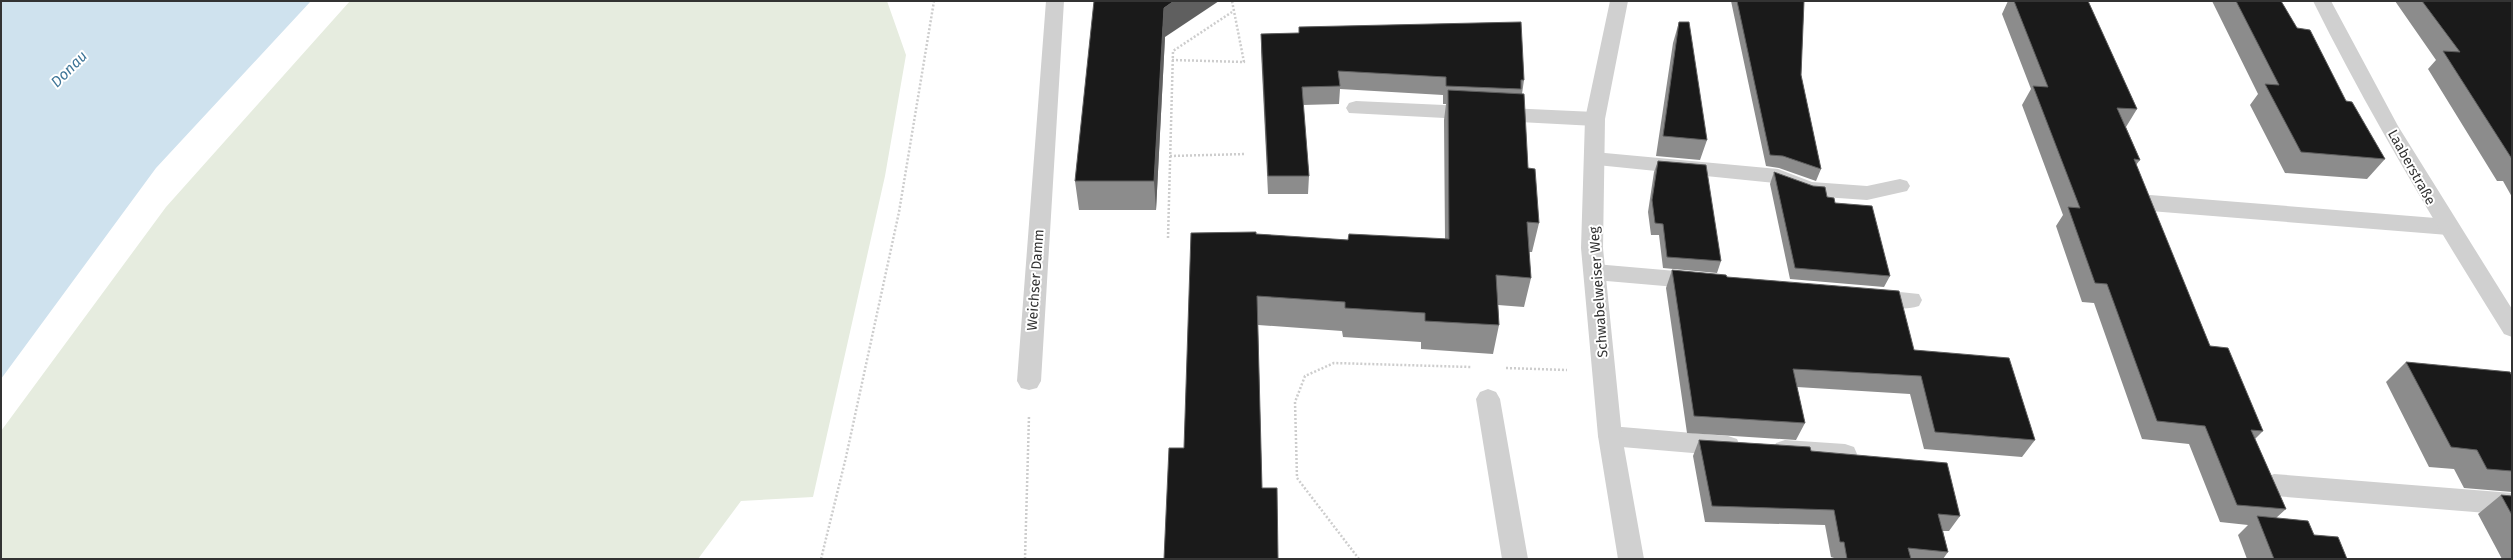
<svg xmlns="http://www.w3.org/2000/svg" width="2513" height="560" font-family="'Fira Sans',sans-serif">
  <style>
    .green { fill: #e6ecdf }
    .water { fill: #cfe2ee }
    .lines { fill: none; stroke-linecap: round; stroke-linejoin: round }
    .path { stroke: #cdcdcd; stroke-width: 2.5; stroke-dasharray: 2 2; stroke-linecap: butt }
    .service { fill: #d0d0d0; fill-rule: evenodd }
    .minor { fill: #d0d0d0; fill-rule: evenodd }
    .wall { fill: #8c8c8c }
    .shaded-wall { fill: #5f5f5f }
    .building { fill: #1a1a1a; stroke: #5f5f5f }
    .labels { text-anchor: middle; stroke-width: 4; stroke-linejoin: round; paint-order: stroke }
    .street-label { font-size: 14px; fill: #333; stroke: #fff }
    .water-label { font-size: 15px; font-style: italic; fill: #3f7597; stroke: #fff }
  </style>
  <rect width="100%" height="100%" fill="#fff"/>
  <path class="green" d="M350 1H887L906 55 885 176 813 497 741 501 698 559H1V431L166 207Z"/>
  <path class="water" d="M1 1H311L156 168 1 379Z"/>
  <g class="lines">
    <path class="path" d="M1172 60 1244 62 1232 1
      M1170 156 1246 154
      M1168 238 1173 51 1232 12
      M1506 368 1567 370
      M821 559 846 457 899 212 934 1
      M1025 559 1029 416
      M1359 559 1297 478 1295 402 1305 376 1334 363 1471 367"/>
    <path class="service" d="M1356 101 1595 112 1602 114 1605 119 1602 124 1595 126 1349 113 1346 108 1349 103Z
      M1594 152 1778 169 1812 182 1867 186 1900 179 1907 181 1910 186 1907 191 1867 200 1809 196 1775 183 1587 164 1584 159 1587 154Z
      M2150 195 2448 219 2456 222 2459 227 2456 232 2448 235 2150 211 2143 208 2140 203 2143 198Z
      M1595 264 1699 273 1707 275 1710 281 1707 287 1699 289 1595 280 1587 278 1584 272 1587 266Z
      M1871 289 1919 294 1922 300 1919 306C1903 311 1879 308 1863 303L1860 297 1863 291Z
      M1488 389 1496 392 1500 399 1528 559H1502L1476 399 1480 392Z
      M1610 426 1728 436 1737 439 1740 446 1737 453 1728 456 1610 446 1601 443 1598 436 1601 429Z
      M1785 440 1845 444 1854 447 1857 454 1854 461 1845 464 1785 460 1776 457 1773 450 1776 443Z
      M2274 474 2512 493V515L2274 496 2265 492 2262 485 2265 478Z"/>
    <path class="minor" d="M1046 1H1064L1041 381 1037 388 1029 390 1021 388 1017 381Z
      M1610 1H1628L1605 119 1603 248 1622 436 1644 559H1618L1598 436 1581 248 1585 119Z
      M2313 1H2331L2398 126 2512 309V337L2504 334C2436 225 2370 116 2313 1Z"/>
  </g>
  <path class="wall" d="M1731 1H1804L1801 75 1821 169 1816 181 1779 168 1766 166Z
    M2008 1H2088L2137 109 2126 127 2140 160 2136 165 2210 346 2263 431 2255 439 2286 509 2276 518 2314 535 2347 559H2247L2238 535 2248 525 2220 522 2189 444 2142 439 2094 303 2082 302 2056 226 2063 215 2022 105 2031 89 2002 14Z
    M2212 1H2281L2297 28 2385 159 2367 179 2285 173 2250 105 2258 94Z
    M2395 1H2512V197L2503 181H2497L2428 69 2436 60Z
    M1679 22 1707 140 1700 160 1656 156 1673 43Z
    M1299 27 1524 80 1522 94 1528 168 1539 223 1532 252H1529L1531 278 1524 307 1498 305 1499 325 1493 354 1421 349V342L1343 337 1342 331 1258 325 1262 488 1278 559 1184 448 1256 234 1348 240 1445 239 1444 120 1446 104H1443V95L1340 89 1339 104 1303 105 1309 176 1308 194H1268L1261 52V34L1299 33Z
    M1165 37 1156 210H1079L1075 181Z
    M1658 161 1721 261 1717 273 1663 268 1659 235H1651L1648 212 1654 172Z
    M1774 172 1827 197 1835 203 1890 276 1884 287 1790 279 1770 184Z
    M1672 270 1727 277 1914 350 2035 440 2022 457 1924 449 1910 394 1797 387 1805 423 1796 440 1687 433 1666 288Z
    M2406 362 2512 376V492L2464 488 2454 469 2429 467 2386 382Z
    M1699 440 1811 451 1960 516 1949 531H1943L1948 552 1943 559H1835L1834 558 1831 557 1825 525 1705 522 1693 456Z
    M2501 495 2512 496V559H2502L2478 514Z"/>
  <path class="shaded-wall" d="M1174 1H1219L1165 37 1156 210 1154 181 1164 8Z"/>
  <path class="building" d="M1094 1H1174L1164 8 1154 181H1075Z
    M1737 1H1804L1801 75 1821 169 1783 156 1770 155Z
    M2014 1H2088L2137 109 2117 108 2140 160 2134 159 2210 346 2228 348 2263 431 2251 430 2286 509 2237 505 2205 426 2157 421 2107 284 2095 283 2068 207 2080 208 2033 86 2048 87Z
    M2236 1H2281L2297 28 2310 30 2346 101 2352 102 2385 159 2301 152 2265 84 2279 85Z
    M2422 1H2512V159L2443 51 2460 52Z
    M1521 22 1524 80H1521V89L1446 86V77L1338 71 1340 86 1302 87 1309 176H1268L1261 34 1299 33V27Z
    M1679 22H1689L1707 140 1663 136Z
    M1448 90 1524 94 1528 168 1535 169 1539 223 1527 222 1531 278 1496 275 1499 325 1425 321V313L1345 308V302L1257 296 1262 488H1277L1278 559H1164L1169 448H1184L1191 233 1256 232V234L1348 240 1349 234 1449 239Z
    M1658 161 1706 165 1721 261 1667 257 1663 224 1655 223 1652 200Z
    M1774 172 1813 186 1825 187 1827 197 1834 198 1835 203 1872 206 1890 276 1795 268Z
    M1672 270 1726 275 1727 277 1899 291 1914 350 2009 358 2035 440 1935 432 1921 376 1793 369 1805 423 1694 416Z
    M2406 362 2510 372 2512 376V471L2487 469 2477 450 2451 447Z
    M1699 440 1810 447 1811 451 1947 463 1960 516 1938 514 1948 552 1908 548 1911 559H1847L1844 542H1840L1834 510 1712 506Z
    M2501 495 2512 496V515Z
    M2257 516 2308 521 2314 535 2338 537 2347 559H2274Z"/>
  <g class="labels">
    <g class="street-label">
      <text transform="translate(2412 167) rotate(61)" y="5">Laaberstraße</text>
      <text transform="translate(1035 280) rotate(-86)" y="5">Weichser Damm</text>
      <text transform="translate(1598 292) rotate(-94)" y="5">Schwabelweiser Weg</text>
    </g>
    <g class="water-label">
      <text transform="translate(69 69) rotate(-45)" y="5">Donau</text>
    </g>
  </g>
  <rect width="2513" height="560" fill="none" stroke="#333333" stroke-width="4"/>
</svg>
